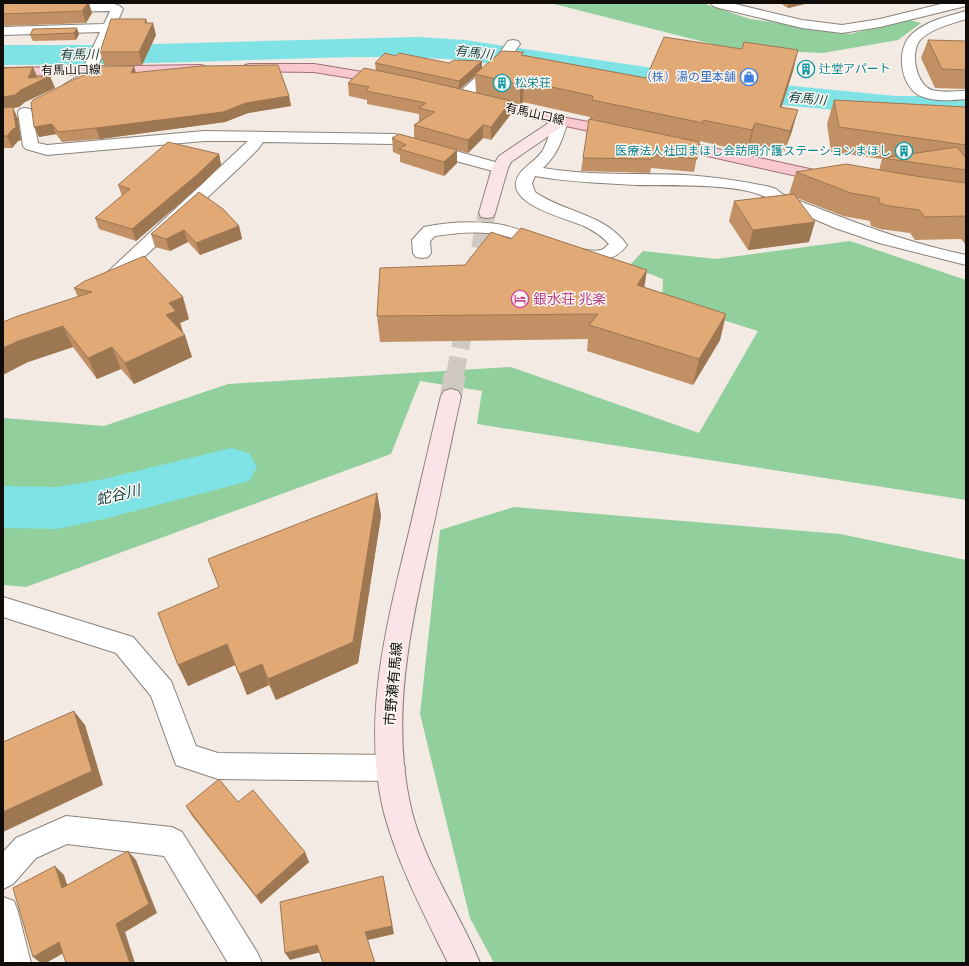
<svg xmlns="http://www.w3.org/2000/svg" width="969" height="966" font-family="Lato,'Noto Sans JP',sans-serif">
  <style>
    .forest { fill: #91cf9d }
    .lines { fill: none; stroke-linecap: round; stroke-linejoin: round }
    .river { fill: #7fe3e6; fill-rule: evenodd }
    .secondary-tunnel-far1 { stroke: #d0c9c2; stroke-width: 18; stroke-dasharray: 18 9; stroke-linecap: butt }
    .secondary-tunnel { stroke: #d0c9c2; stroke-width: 22; stroke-dasharray: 22 11; stroke-linecap: butt }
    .minor-casing { stroke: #8a837d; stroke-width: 2 }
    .tertiary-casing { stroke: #8a837d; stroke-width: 2 }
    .secondary-casing { stroke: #8a837d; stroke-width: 2 }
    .primary-casing { stroke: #a26f76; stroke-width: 2 }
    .minor { fill: #fff; fill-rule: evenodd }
    .tertiary { fill: #fff; fill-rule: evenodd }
    .secondary { fill: #fbe4e7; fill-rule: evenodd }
    .primary { fill: #f7c8d0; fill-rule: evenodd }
    .wall { fill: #c19165; fill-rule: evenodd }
    .shaded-wall { fill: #9d7652 }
    .building { fill: #e0a975; stroke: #9d7652 }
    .labels { text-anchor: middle; stroke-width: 3; stroke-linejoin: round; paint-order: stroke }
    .far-culture-label { font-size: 12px; fill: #0d838f; stroke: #fef8f2; text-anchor: start }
    .far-street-label { font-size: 12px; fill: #0f0c0a; stroke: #fef8f2 }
    .far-shop-label { font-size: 12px; fill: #366cbe; stroke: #fef8f2; text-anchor: end }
    .far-water-label { font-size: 13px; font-style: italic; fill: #144345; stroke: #fef8f2 }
    .hotel-label { font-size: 14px; fill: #b23c85; stroke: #fef8f2; text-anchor: start }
    .street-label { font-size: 14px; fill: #0f0c0a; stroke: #fef8f2 }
    .water-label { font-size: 15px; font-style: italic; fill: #144345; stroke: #fef8f2 }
  </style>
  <rect width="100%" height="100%" fill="#f2eae3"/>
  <path class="forest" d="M550 3H702L750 19 850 34 910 20 921 23 898 40 823 53 732 49Z
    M850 241 966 280V500L477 424 482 391 420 381 391 454 26 587 3 585V418L104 426 228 384 511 367 699 433 758 331 662 301 663 279 629 266 643 251 716 259Z
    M514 507 840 534 966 560V963H494L470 918 420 714 440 530Z"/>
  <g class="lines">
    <path class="river" d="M419 37 465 40 740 81 896 96H966V116H896L740 101 465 60C386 54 306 58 226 61 152 63 78 65 3 65V45H116Z
      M231 448 249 453 257 467 249 481 104 519 57 529 3 528V486L57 487 104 479Z"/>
    <path class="secondary-tunnel-far1" d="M475 275 487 213
      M455 375 467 313"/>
    <path class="secondary-tunnel" d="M451 396 455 374"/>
    <defs>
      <path id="minor" d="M80 3C92 3 116 0 123 9L93 77C88 85 74 92 65 90L63 87 65 84 80 75 100 32 3 35V27L104 24 110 11 3 13V5Z
        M711 3H731L802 20 842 25 880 19 945 3H966V6L880 27 842 33 802 28 719 8 713 6Z
        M966 11V19C951 24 933 28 921 39 909 51 916 85 932 90 942 93 956 91 966 91V99C952 100 937 102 923 97 900 89 895 49 912 34 926 21 948 16 966 11Z
        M25 108 30 109 32 112 38 143 47 145 204 131 395 134 506 165 508 168 506 171 500 173 394 144 263 142 259 148 241 166 110 289 104 291 98 289 95 285 98 281 248 141H204L47 155 26 149 23 146 18 112 20 109Z
        M561 117 566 118 568 121C562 140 558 154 543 168 590 176 638 173 686 175 714 177 742 181 770 187L776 189 782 194C843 218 900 241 966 255V265L879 243 835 228 770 200C748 182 666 186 635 185 601 183 568 182 535 176L532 183 535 192C565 213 604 213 627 245 601 282 538 243 505 236 482 230 458 233 435 236L430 241 431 253 428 257 422 258 416 257 413 253 412 240 424 227C447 222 474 221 497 224 521 227 584 256 601 250 604 249 606 246 609 244 602 236 594 231 584 226 569 219 512 206 516 182 519 168 536 162 543 150 548 141 550 130 554 121L556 118Z
        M3 597 133 637 171 681 196 746 218 753 391 755 401 759 405 768 401 777 391 781 218 779 176 765 151 696 116 653 3 617Z
        M66 816 172 827 182 832 257 952 262 963H228L164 856 67 844 36 858 13 884 3 889V852L16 838Z
        M3 897 14 901 18 912 31 963H3Z"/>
      <path id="tertiary" d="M513 40 518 41 520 44 504 67 467 100 462 101 457 100 455 97 457 94 494 61 508 41Z"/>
      <path id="secondary" d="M561 117 566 118 568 121 566 124 511 162 508 168 495 213 493 217 487 218 481 217 479 213 492 168 499 156 556 118Z
        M451 389 458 391 461 396C451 441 442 486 432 532 411 623 389 719 412 812 426 866 459 912 480 963H448C424 914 398 865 384 813 361 720 387 622 409 532 420 486 430 441 441 396L444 391Z"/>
      <path id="primary" d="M250 64H314L387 76 392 77 394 80 392 83 387 84 314 72 245 71 243 68 245 65Z
        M200 65 205 66 207 69 205 72 3 76V68Z
        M481 97 561 117 617 127 622 129 625 132 622 135 617 137 561 125 476 104 474 101 476 98Z
        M668 138 828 173 834 175 836 178 834 181 828 183 663 146 660 143 663 140Z"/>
    </defs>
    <use href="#minor" class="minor-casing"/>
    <use href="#tertiary" class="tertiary-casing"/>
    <use href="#secondary" class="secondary-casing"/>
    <use href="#primary" class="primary-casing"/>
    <use href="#minor" class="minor"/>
    <use href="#tertiary" class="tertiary"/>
    <use href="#secondary" class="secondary"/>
    <use href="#primary" class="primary"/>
  </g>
  <path class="wall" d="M3 3 92 13 86 23 3 26Z
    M780 3H809L788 8Z
    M146 19 147 23 156 35 142 65H104L100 52Z
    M33 29 79 34 76 40 33 41 30 35Z
    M928 40 966 41V89L935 88 921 58Z
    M742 49 798 50 793 71 781 107 792 131 784 152 750 144 747 152 700 141 694 172 651 168 650 173 581 171 583 158 590 117 523 102 520 105 511 103V114L491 140 483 138 468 153 457 150V163L444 176 400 162V155L393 152 392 138H414V125L419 121V114L367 104V100L349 96 348 83 376 71 375 63 396 56 449 63 482 61V68L524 55 646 78ZM475 76 476 93 460 89Z
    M3 68 37 77 55 88 25 102 19 107 13 108 18 119 21 140 18 141 12 148H3Z
    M136 72 289 96 291 106 248 113 225 122 100 139 62 142 56 134 39 137 33 100Z
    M834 100 966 107V245L961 239 915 240 910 233 880 229 871 226 870 221 843 216 797 198 809 242 748 250 729 221 734 201 789 194 796 172 879 170 882 159 831 152 827 124Z
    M219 154 221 165 201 185 136 241 99 229 95 218 122 196 118 185Z
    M199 192 239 226 242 239 200 255 188 242 170 251 155 247 151 234Z
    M85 281 189 319 180 323 183 332 182 333 192 357 134 384 121 369 97 379 73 347 28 362 78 297 74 288Z
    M644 287 726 314 720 340 693 385 587 351 588 339 380 342 377 316Z
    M377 493 381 516 358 663 276 700 269 685 247 695 235 665 188 686 178 665 219 587Z
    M238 802 309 862 261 904 192 816 186 806Z"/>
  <path class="shaded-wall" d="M88 3H89L92 13 86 23 82 11Z
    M789 3H809L788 8Z
    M146 19 149 30 153 23 156 35 142 65 139 52 145 23Z
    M77 28 79 34 76 40 74 33Z
    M798 50 793 71 775 128 780 107Z
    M482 61V70L475 74V76L459 90V81Z
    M134 66 137 76 131 73Z
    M33 67 38 79 50 76 55 88 25 102 19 107 13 108 18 119 21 140 18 141 12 148 7 136 3 110V97L28 78Z
    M524 81 523 102 520 105V85Z
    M289 96 291 106 248 113 225 122 100 139 96 128 246 103Z
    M511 101V114L491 140V127Z
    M798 110 792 131 784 152 790 131Z
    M755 123 750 144 747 152 752 130Z
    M52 124 56 134 39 137 34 127Z
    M483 125V138L468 153V140Z
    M457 150V163L444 176V162Z
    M219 154 221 165 201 185 136 241 132 229Z
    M815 222 809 242 748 250 753 230Z
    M239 226 242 239 200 255 196 243Z
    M184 230 188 242 170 251 166 239Z
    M647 270 643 296 637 285Z
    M183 297 189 319 180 323 183 332 174 337 166 315 169 303Z
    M726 314 720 340 693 385 699 359Z
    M63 326 73 347 28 362 3 375V348L18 341Z
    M185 335 192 357 134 384 125 363Z
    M112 347 121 369 97 379 88 358Z
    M377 493 381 516 358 663 276 700 268 679Z
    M227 644 235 665 188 686 178 665Z
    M262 664 269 685 247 695 239 674Z
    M74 711 85 725 103 785 3 832V812Z
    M128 851 136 860 157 913 125 932 135 963H130L116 924Z
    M305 852 309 862 261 904 256 896Z
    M55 866 64 875 71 897 62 888Z
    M383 876 385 885 394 934 368 940 365 932Z
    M59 942 69 950 46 963H41L33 957Z
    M317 945 321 952 290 960 285 953Z"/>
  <path class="building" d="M3 3H88L82 11 3 14Z
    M111 19H146L145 23H153L139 52H100Z
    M77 28 74 33 30 35 33 29Z
    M664 37 742 49 744 42 798 50 780 107 798 110 790 131 755 123 752 130 703 120V123L592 100 593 96 524 81 520 85 475 74 502 51 524 52 521 55 646 78Z
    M928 40 966 41V70L942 69Z
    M385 53 396 56 399 53 449 63 454 60 482 61 459 81 375 63Z
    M278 65 289 96 246 103 223 112 96 128 58 132 52 124 34 127 31 103 33 100 83 75H95L97 66H134L131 73 201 66Z
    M33 67 28 78 50 76 21 90 15 95 3 97V68Z
    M364 68 409 77 511 101 491 127 483 125 468 140 414 125 435 112 419 108 426 103 366 91 369 87 348 83Z
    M834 100 966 107V145L839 127Z
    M13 107 16 128 13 129 7 136H3V108Z
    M589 119 699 142 697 159 652 154V159L583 158Z
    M399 134 457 150 444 162 399 149 406 145 392 138Z
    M168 142 219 154 198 174 132 229 95 218 130 189 118 185Z
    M957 147 966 158V170L883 158Z
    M846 164 915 176 966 183V216L925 217 919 210 889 206 879 203V198L851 193 796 172Z
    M199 192 223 209 239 226 196 243 184 230 166 239 151 234Z
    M794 194 815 222 753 230 734 201Z
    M521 228 647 270 637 285 726 314 699 359 589 325 598 314 377 316 380 268 465 265 491 232 511 239Z
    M144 256 183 297 169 303 176 311 166 315 185 335 125 363 112 347 88 358 63 326 18 341 3 348V322L18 316 92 292 74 288 85 281Z
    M377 493 353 642 268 679 262 664 239 674 227 644 178 665 158 613 219 587 208 559Z
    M74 711 92 771 3 812V742Z
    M219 779 238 802 253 790 305 852 256 896 186 806Z
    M128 851 149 904 116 924 130 963H66L59 942 33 957 13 888 55 866 62 888Z
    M383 876 392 926 365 932 375 963H323L317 945 285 953 280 902Z"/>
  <defs>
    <symbol id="building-ring" viewBox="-11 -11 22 22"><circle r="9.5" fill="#fef8f2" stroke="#0f9aa8" stroke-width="1.5"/><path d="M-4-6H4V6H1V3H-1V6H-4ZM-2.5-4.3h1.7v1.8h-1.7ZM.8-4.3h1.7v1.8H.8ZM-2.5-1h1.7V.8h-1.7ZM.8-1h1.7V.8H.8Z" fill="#0f9aa8"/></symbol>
    <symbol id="shop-ring" viewBox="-11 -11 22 22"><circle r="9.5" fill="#fef8f2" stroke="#3f7fe0" stroke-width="1.5"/><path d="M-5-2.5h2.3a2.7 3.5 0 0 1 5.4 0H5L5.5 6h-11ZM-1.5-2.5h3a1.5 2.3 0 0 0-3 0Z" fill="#3f7fe0"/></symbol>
    <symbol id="hotel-ring" viewBox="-11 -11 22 22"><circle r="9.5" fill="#fef8f2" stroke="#d1479c" stroke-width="1.5"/><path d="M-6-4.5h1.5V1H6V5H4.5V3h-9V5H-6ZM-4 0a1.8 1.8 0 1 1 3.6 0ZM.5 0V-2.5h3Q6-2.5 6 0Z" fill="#d1479c"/></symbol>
  </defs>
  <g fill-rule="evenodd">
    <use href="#building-ring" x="796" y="59" width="20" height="20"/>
    <use href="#shop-ring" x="739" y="67" width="20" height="20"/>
    <use href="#building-ring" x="492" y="73" width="20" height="20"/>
    <use href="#building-ring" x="894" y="141" width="20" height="20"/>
    <use href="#hotel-ring" x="510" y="289" width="20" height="20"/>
  </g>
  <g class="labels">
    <g class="far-culture-label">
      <text x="819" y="73">辻堂アパート</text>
      <text x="515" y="87">松栄荘</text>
      <text x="891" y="155" text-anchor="end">医療法人社団まほし会訪問介護ステーションまほし</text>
    </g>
    <g class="far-street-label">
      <text transform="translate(71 70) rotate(-1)" y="4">有馬山口線</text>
      <text transform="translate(535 114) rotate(13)" y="4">有馬山口線</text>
    </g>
    <g class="far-shop-label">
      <text x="736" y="81">（株）湯の里本舗</text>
    </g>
    <g class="far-water-label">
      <text transform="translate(474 52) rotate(7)" y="5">有馬川</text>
      <text transform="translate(79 54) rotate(-1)" y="5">有馬川</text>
      <text transform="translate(807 98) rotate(6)" y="5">有馬川</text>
    </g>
    <g class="hotel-label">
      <text x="533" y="304">銀水荘 兆楽</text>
    </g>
    <g class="street-label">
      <text transform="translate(393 684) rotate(-85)" y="5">市野瀬有馬線</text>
    </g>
    <g class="water-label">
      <text transform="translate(118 495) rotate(-13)" y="5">蛇谷川</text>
    </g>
  </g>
  <rect width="969" height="966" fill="none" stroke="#0f0c0a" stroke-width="8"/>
</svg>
